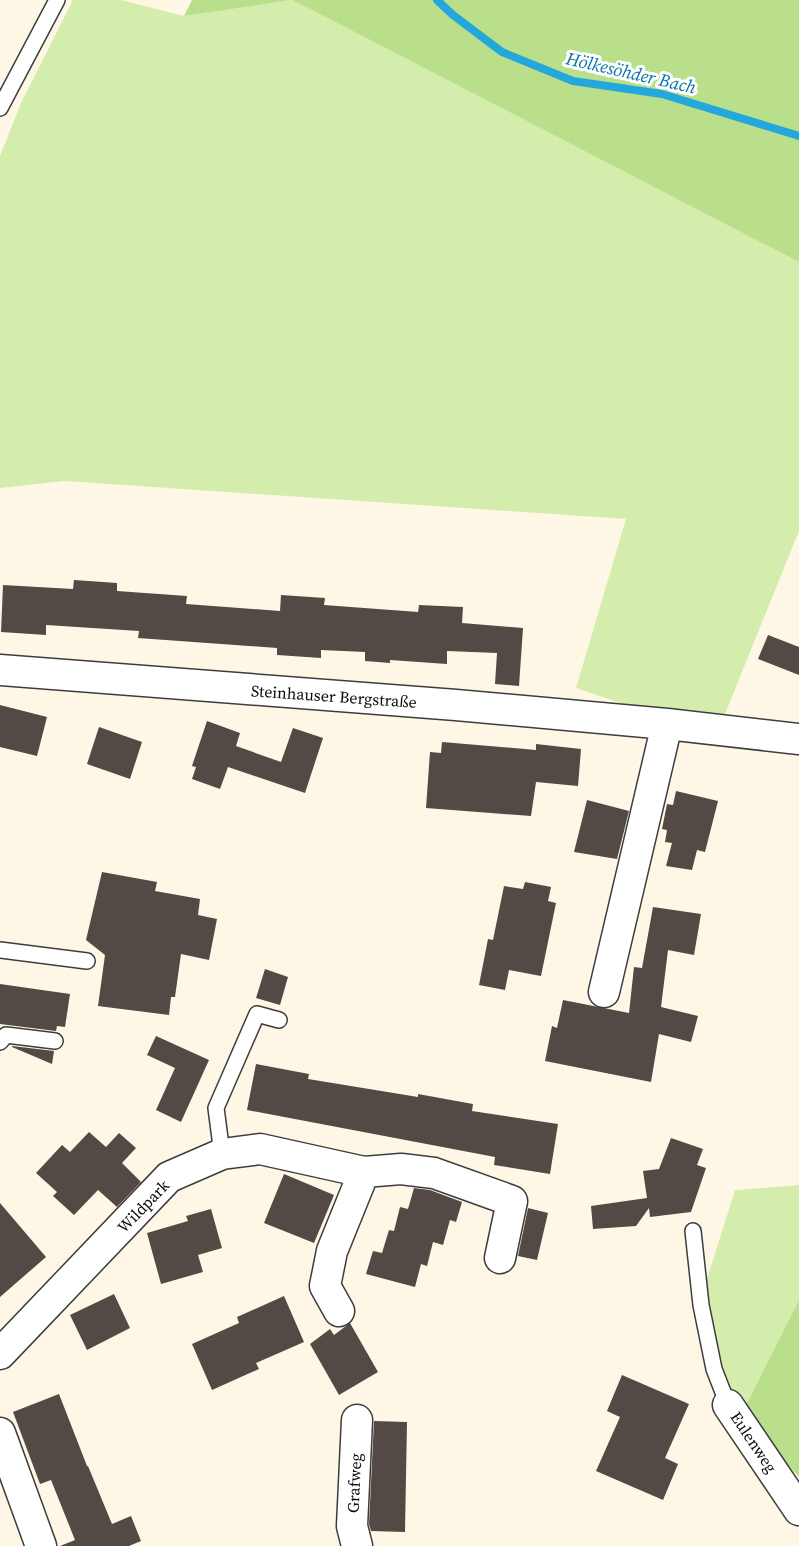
<svg xmlns="http://www.w3.org/2000/svg" width="799" height="1546" font-family="'Source Serif 4',serif">
  <style>
    .green { fill: #d5edac }
    .forest { fill: #badf8a }
    .lines { fill: none; stroke-linecap: round; stroke-linejoin: round }
    .stream { stroke: #24a7db; stroke-width: 8 }
    .building { fill: #534945 }
    .service-casing { stroke: #3d3d3d; stroke-width: 18 }
    .minor-casing { stroke: #3d3d3d; stroke-width: 33 }
    .service { stroke: #fff; stroke-width: 15 }
    .minor { stroke: #fff; stroke-width: 30 }
    .labels { text-anchor: middle; stroke-width: 6; stroke-linejoin: round; paint-order: stroke }
    .street-label { font-size: 16px; fill: #0a0a0a; stroke: #fff }
    .water-label { font-size: 18px; font-style: italic; fill: #0873a6; stroke: #fff }
  </style>
  <rect width="100%" height="100%" fill="#fff7e6"/>
  <path class="green" d="M73 0H121L184 16 283 0H294L799 262V531L721 724 668 719 576 688 626 519 65 481 0 488V156L21 103Z
    M799 1185V1300L741 1415 716 1369 700 1301 735 1190Z"/>
  <path class="forest" d="M192 0H290L184 16Z
    M293 0H799V262Z
    M799 1300V1477L741 1415Z"/>
  <g class="lines">
    <path class="stream" d="M437 0 453 15 502 52 573 81 662 94 799 136"/>
  </g>
  <path class="building" d="M74 580 117 583V591L187 596 186 604 280 611 281 595 325 598 324 605 418 612 419 605 463 607 462 623 523 628 519 686 495 684 497 653 447 651V664L390 660V663L365 661V652L321 650V658L277 655V648L138 638 139 631 46 625V635L1 632 3 585 73 589Z
    M768 635 799 647V675L758 659Z
    M0 705 47 717 37 756 0 747Z
    M207 721 240 733 236 746 281 762 293 728 323 738 305 793 228 767 220 789 192 779 196 767 192 766Z
    M99 727 142 742 130 779 87 764Z
    M442 742 536 750V744L581 749 578 786 536 782 531 816 426 808 430 752 441 753Z
    M676 791 718 801 705 852 697 850 692 870 666 866 672 843 665 842 667 830 662 829 667 804 673 805Z
    M587 800 629 811 617 859 574 852Z
    M102 872 157 882 155 891 200 899 198 915 217 919 209 960 181 954 175 997H171L169 1015 98 1006 105 955 86 940Z
    M525 882 551 887 548 901 556 903 541 976 509 970 505 990 479 985 488 939 493 940 504 886 523 889Z
    M653 907 701 914 694 955 668 950 661 1007 698 1016 691 1042 659 1034 651 1082 545 1061 552 1026 557 1028 563 1000 629 1013 634 967 642 968Z
    M265 969 288 977 280 1005 256 998Z
    M0 984 70 994 65 1027 57 1026 56 1031 0 1024Z
    M156 1036 209 1060 181 1122 156 1110 175 1068 147 1055Z
    M12 1046 54 1051 52 1064 12 1047Z
    M256 1064 309 1074 308 1079 418 1097V1094L473 1104 472 1111 558 1124 550 1174 494 1165 495 1157 247 1110Z
    M89 1132 106 1147 119 1133 136 1148 122 1163 141 1182 117 1207 98 1190 74 1215 53 1196 57 1192 36 1173 62 1145 70 1152Z
    M671 1138 703 1149 697 1165 706 1168 691 1212 650 1217 649 1208 636 1226 593 1229 591 1206 647 1198 643 1171 659 1169Z
    M284 1174 334 1195 314 1243 264 1223Z
    M414 1188 430 1190 462 1202 456 1222 450 1220 443 1245 433 1242 427 1266 421 1264 415 1287 366 1274 373 1251 382 1253 389 1230 394 1231 400 1207 408 1209Z
    M0 1203 46 1257 0 1297Z
    M528 1208 548 1213 537 1260 518 1256Z
    M211 1209 222 1248 198 1255 203 1272 161 1284 147 1233 188 1221 186 1216Z
    M114 1294 130 1328 87 1350 70 1315Z
    M284 1296 304 1342 256 1363 259 1369 212 1390 192 1344 239 1323 237 1317Z
    M350 1323 378 1372 339 1395 310 1344 330 1329 334 1335Z
    M622 1375 689 1404 665 1458 678 1464 663 1500 596 1471 620 1417 607 1411Z
    M59 1394 87 1466H88L112 1524 131 1516 141 1541 129 1546H60L75 1540 51 1480 40 1484 13 1412Z
    M374 1421 407 1422 405 1532 371 1531 369 1524Z"/>
  <g class="lines">
    <defs>
      <path id="service" d="M0 108 57 0
        M0 950 87 961
        M0 1042 6 1035 55 1041
        M222 1154 216 1108 257 1014 279 1020
        M693 1231 701 1305 714 1369 728 1405"/>
      <path id="minor" d="M0 670 456 705 667 724 799 739
        M604 992 667 724
        M339 1311 325 1286 332 1251 364 1172
        M0 1354 169 1177 222 1154 260 1149 364 1172 401 1169 434 1173 512 1201 500 1258
        M728 1405 799 1510
        M357 1420 352 1526 357 1546
        M0 1433 41 1546"/>
    </defs>
    <use href="#service" class="service-casing"/>
    <use href="#minor" class="minor-casing"/>
    <use href="#service" class="service"/>
    <use href="#minor" class="minor"/>
  </g>
  <g class="labels">
    <g class="street-label">
      <text transform="translate(334 696) rotate(4)" y="6">Steinhauser Bergstraße</text>
      <text transform="translate(143 1206) rotate(-46)" y="6">Wildpark</text>
      <text transform="translate(754 1442) rotate(56)" y="6">Eulenweg</text>
      <text transform="translate(354 1483) rotate(-87)" y="6">Grafweg</text>
    </g>
    <g class="water-label">
      <text transform="translate(631 73) rotate(13)" y="6">Hölkesöhder Bach</text>
    </g>
  </g>
</svg>
